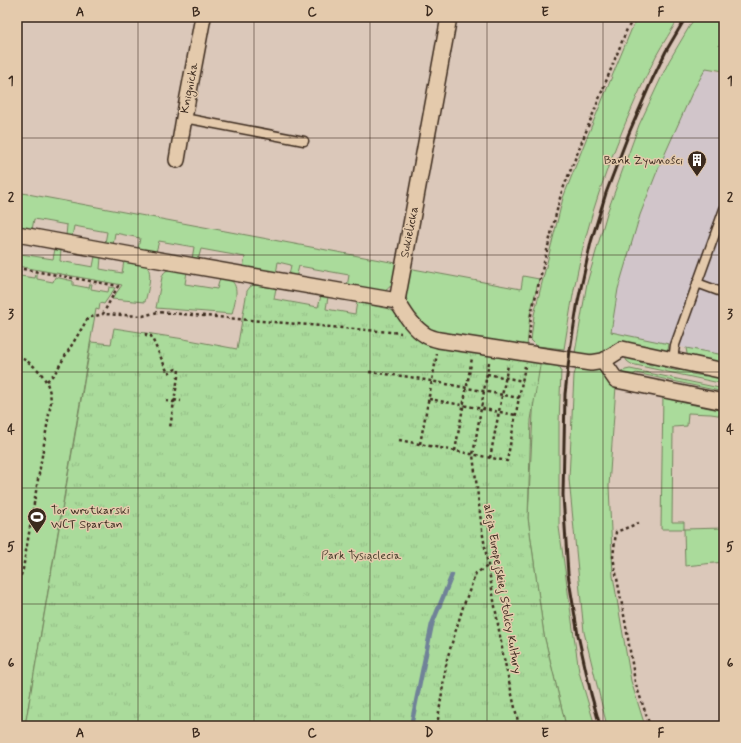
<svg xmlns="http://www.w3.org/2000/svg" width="741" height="743" font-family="Mynerve,sans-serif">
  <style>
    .built { fill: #d1c5ca }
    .grass { fill: #aadb9b; stroke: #72825c }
    .park { fill: url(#park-tufts); stroke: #72825c }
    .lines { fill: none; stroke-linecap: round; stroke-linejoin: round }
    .stream { stroke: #6f8298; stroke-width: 4.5 }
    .lane-casing { stroke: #3b2a1e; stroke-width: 11 }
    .street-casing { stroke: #3b2a1e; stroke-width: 18 }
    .path { stroke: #3b2a1e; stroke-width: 2.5; stroke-dasharray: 3 3; stroke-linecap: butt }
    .lane { stroke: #e4caac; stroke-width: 8 }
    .street { stroke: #e4caac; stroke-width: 15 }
    .rail { stroke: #3b2a1e; stroke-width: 3 }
    .grid { fill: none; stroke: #3b2a1e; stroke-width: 1; stroke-opacity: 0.55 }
    .labels { text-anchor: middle; stroke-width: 3; stroke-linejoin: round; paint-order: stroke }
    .street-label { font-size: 12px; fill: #3b2a1e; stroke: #e4caac }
    .poi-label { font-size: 12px; fill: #3b2a1e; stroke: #e4caac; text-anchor: end }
    .park-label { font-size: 12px; fill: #463c2a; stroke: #e4caac }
    .neatline { fill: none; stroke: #3b2a1e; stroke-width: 1.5 }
    .grid-label { font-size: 13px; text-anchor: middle; font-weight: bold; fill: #3b2a1e }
  </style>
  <defs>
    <pattern id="park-tufts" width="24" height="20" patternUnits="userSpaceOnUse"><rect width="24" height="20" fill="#aadb9b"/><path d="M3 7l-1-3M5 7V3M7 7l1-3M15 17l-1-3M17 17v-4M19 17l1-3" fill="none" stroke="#93bc85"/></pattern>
  </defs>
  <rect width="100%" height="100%" fill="#dbc8ba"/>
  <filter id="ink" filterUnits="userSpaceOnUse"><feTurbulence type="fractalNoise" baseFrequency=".025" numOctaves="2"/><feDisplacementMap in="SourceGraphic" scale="8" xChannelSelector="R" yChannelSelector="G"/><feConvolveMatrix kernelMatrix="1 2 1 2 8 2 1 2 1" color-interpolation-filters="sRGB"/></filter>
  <g filter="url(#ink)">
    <path class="built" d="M705 68 724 73V356L611 332 618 289 640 215 656 174 692 93Z"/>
    <path class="grass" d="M639 17H679C672 30 663 43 656 56 628 113 602 176 586 236 576 273 570 312 564 349L537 346 531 340 534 315 563 198 585 142 632 28Z
      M695 17H724V38L719 46 724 39V71L706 68 692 93 656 174 640 215 618 289 611 332 669 344 668 350 665 353 613 347 597 355 591 357 575 353 587 283 607 213 639 125 669 61Z
      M17 192 396 263C394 276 396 285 383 292L347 287 349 275 299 266 296 278 289 276 291 265 278 262 276 274 243 268 245 257 201 249 198 260 192 259 194 247 159 241 156 252 138 249 140 238 115 233 113 245 105 243 107 232 74 226 72 237 66 236 67 225 34 219 32 230 17 227Z
      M19 242 22 243 20 254 53 259 55 249 61 250 60 261 93 267 95 256 101 257 100 269 122 273 124 261C130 262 142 263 146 266 154 271 147 294 145 302L112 299 122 285 17 266V245Z
      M408 268 521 289 523 276 539 279 530 314 527 347 434 332C419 323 407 309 405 291 405 284 407 275 408 268Z
      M168 270H173L187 272 185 284 217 289 220 278C223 279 227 279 230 280 241 286 234 304 232 314L156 308 162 277C163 273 165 271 168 270Z
      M19 271H21L20 276 35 278 36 274H37V279L53 282 55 277 73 281V285L89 288 90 284H92L91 289 108 292 109 287 115 288 104 304 100 303 99 310 96 309 25 726H17V275H18Z
      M686 348 724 355V366L688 359Z
      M624 356H633L639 362 652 365 657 362 662 363 665 368 678 371 684 368 688 369 691 374 705 376 710 373 715 375 718 379 724 381V384L631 364 627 361Z
      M539 365H557L561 370 559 423V527L579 672 595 726H566L544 635 528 518 535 372Z
      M577 366 595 367 616 386 609 486 613 576 631 681 645 726H607L584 632 569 479 574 375Z
      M630 369 724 389V392L636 373 629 378 621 376 620 373 621 371Z
      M663 393 671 394 675 401 724 411V416L711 414 688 413 687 426 673 427 672 522H684V529L724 528V562L685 566 684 529H661Z"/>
    <path class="park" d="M253 285H256L276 288 274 299 318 307 321 296 328 297 326 309 355 314 357 302 389 309 398 314 404 323 541 360 531 420 528 518 544 635 566 726H25L91 342 111 344 114 328 184 339 237 349 247 291 250 287Z"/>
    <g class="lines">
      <path class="stream" d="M411 726 432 624 452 575"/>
      <defs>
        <path id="lane" d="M184 118 304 141
          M697 283 724 293
          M673 360 675 345 724 209"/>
        <path id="street" d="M449 17 397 301C405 314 413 328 427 336 431 338 435 339 439 340L591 363 603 361 622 349 724 371
          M177 160 184 118 203 17
          M17 234 142 257 397 301
          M603 361 616 380 724 402"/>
      </defs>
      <use href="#lane" class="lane-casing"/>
      <use href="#street" class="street-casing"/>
      <path class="path" d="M17 268 118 286 103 314 143 316 158 312 401 333
        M146 333V335L151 336 168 373 176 369 179 370 170 428
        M529 340 531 315 561 194 627 29 635 17
        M17 356C37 365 50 379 51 402L23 569 21 575 17 581
        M489 362 473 455 482 530 486 553 503 654 519 726
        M369 372 410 377 519 398
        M487 374 523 381
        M47 381 55 373 88 318 103 314
        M429 399 516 415
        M174 400 181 401
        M166 401 174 402
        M399 440 507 461 525 366
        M420 444 437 354
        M455 451 472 358
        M490 458 508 365
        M639 523 616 532 613 557 626 626 635 682 650 726
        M437 726 447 659 463 607 476 573 488 566"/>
      <use href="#lane" class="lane"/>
      <use href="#street" class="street"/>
      <path class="rail" d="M600 726 591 694 578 635 568 574 563 495 565 394 570 350 578 301 591 242 606 193 629 133 652 80 666 51 686 17"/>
    </g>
  </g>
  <path class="grid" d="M138 17V726M254 17V726M370 17V726M487 17V726M603 17V726M17 138H724M17 255H724M17 372H724M17 488H724M17 604H724"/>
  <defs>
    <symbol id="building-pin" viewBox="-11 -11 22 30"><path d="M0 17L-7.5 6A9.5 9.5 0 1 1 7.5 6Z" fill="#3b2a1e" stroke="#e4caac"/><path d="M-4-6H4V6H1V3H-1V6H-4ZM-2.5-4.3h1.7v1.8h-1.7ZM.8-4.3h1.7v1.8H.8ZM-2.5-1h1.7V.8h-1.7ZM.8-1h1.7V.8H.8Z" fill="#fff"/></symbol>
    <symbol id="stadium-pin" viewBox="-11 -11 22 30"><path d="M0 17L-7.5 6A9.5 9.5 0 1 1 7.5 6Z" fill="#3b2a1e" stroke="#e4caac"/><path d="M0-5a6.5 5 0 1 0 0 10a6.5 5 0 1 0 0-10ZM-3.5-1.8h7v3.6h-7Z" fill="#fff"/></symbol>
  </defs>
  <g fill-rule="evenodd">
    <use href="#building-pin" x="686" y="149" width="22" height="30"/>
    <use href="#stadium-pin" x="26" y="506" width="22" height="30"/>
  </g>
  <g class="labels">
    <g class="street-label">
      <text transform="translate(189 88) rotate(-79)" y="4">Knignicka</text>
      <text transform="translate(409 232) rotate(-79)" y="4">Sukielicka</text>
      <text transform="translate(503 589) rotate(80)" y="4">aleja Europejskiej Stolicy Kultury</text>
    </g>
    <g class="poi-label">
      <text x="683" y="164">Bank Żywności</text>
      <text x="51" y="514" text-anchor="start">Tor wrotkarski<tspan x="51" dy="14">WCT Spartan</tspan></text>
    </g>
    <g class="park-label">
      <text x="361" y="559">Park Tysiąclecia</text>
    </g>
  </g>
  <rect width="741" height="743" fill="none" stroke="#e4caac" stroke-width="44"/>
  <rect x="22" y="22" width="697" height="699" class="neatline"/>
  <g class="grid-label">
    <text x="80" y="16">A</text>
    <text x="196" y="16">B</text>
    <text x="312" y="16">C</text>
    <text x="429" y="16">D</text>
    <text x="545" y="16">E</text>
    <text x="661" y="16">F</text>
    <text x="11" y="85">1</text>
    <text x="730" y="85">1</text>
    <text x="11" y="201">2</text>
    <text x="730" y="201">2</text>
    <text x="11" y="318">3</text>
    <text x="730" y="318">3</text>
    <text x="11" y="434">4</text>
    <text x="730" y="434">4</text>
    <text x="11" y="551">5</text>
    <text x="730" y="551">5</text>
    <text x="11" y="667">6</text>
    <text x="730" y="667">6</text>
    <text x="80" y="737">A</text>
    <text x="196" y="737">B</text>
    <text x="312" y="737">C</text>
    <text x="429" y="737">D</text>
    <text x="545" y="737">E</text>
    <text x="661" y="737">F</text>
  </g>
</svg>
